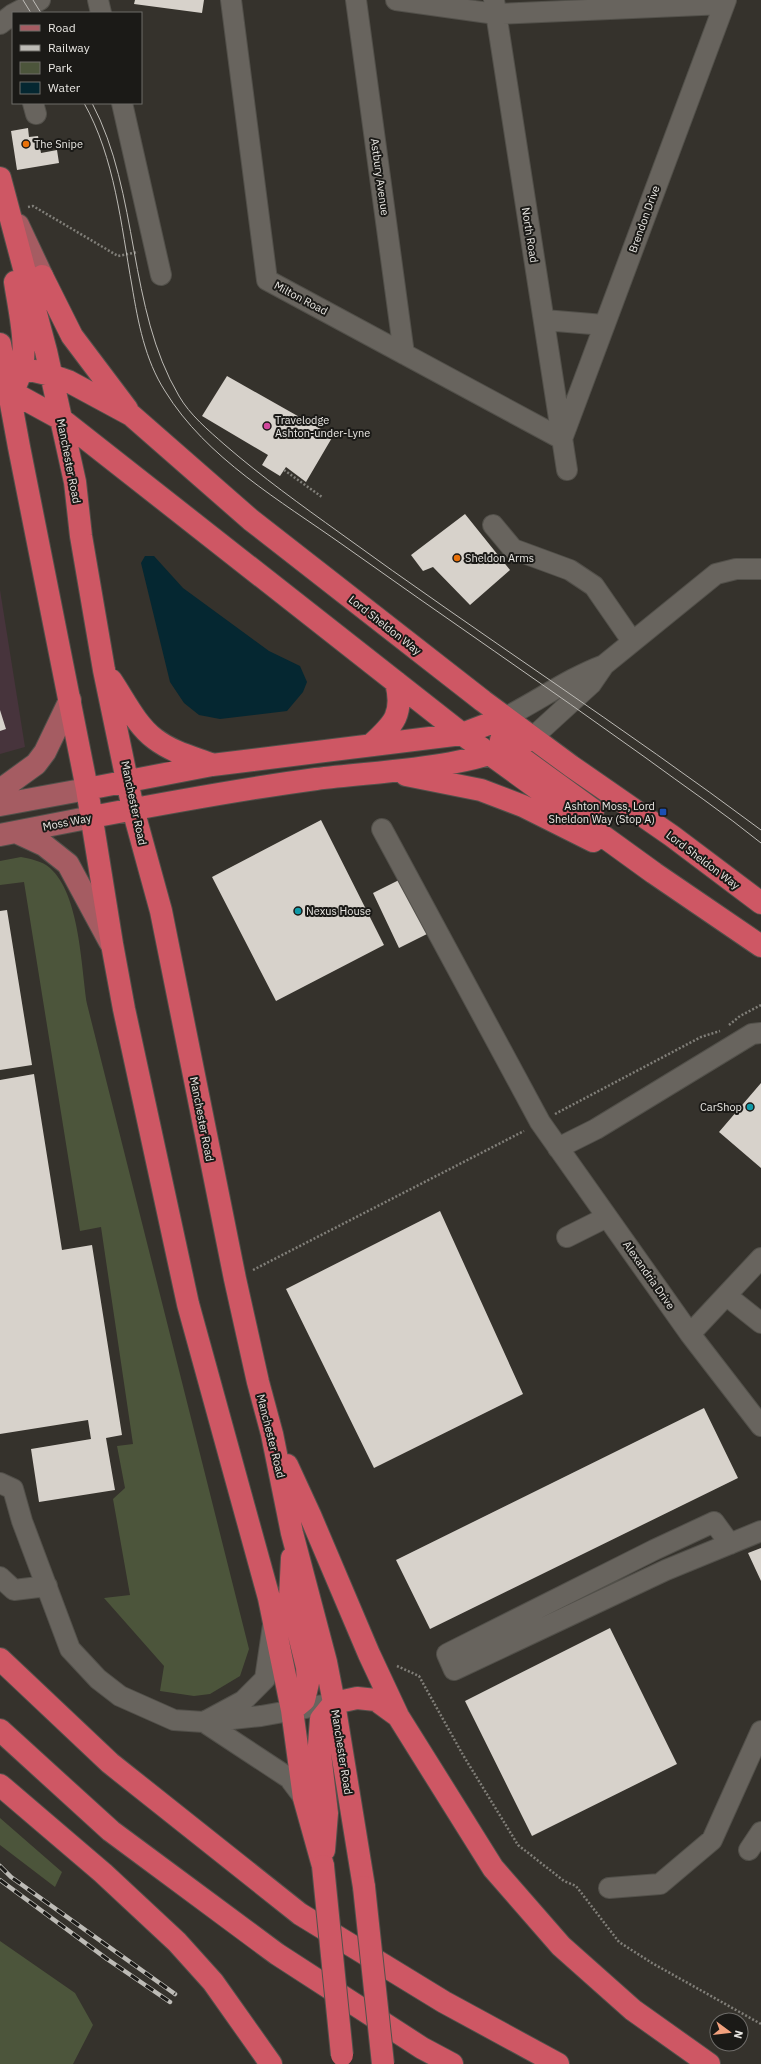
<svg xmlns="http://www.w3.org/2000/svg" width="761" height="2064" font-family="'IBM Plex Sans',sans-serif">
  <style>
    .commercial { fill: #47343c }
    .green { fill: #4c553b }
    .water { fill: #052731 }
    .building { fill: #d7d2cb }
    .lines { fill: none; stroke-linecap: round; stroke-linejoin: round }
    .minor-casing { stroke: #52504a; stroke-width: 22 }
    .major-casing { stroke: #52504a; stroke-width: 24 }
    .highway-casing { stroke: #52504a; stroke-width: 24 }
    .path { stroke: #817f79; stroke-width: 2.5; stroke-dasharray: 2 2; stroke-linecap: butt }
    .minor { stroke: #68645e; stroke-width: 20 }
    .major { stroke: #a55c62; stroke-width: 22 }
    .highway { stroke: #ce5764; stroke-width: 22 }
    .tram { stroke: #bdbbb6; stroke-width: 1 }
    .rail-casing { stroke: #bdbbb6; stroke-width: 4.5 }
    .rail { stroke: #1b1a17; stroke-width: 3; stroke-dasharray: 9; stroke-linecap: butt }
    .highway-bridge-casing { stroke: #52504a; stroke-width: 24; stroke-linecap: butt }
    .highway-bridge { stroke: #ce5764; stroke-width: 22 }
    .food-dot { fill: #e8710a; stroke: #1b1a17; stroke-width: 1.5 }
    .hotel-dot { fill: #d1479c; stroke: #1b1a17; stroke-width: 1.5 }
    .transit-dot { fill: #1a4fb4; stroke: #1b1a17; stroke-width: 1.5 }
    .culture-dot { fill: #0f9aa8; stroke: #1b1a17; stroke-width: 1.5 }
    .labels { text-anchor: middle; stroke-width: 4; stroke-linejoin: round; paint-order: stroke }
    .poi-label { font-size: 11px; fill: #eae8e4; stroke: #1b1a17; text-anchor: start }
    .street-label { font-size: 11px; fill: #eae8e4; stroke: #1b1a17 }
  </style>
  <rect width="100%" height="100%" fill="#35322c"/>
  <path class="commercial" d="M0 590 25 747 0 754Z"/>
  <path class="green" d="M21 857C31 859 42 861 50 868 80 895 81 966 87 1004L249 1649 240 1676 210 1694 194 1696 160 1691 164 1666 104 1598 130 1595 113 1499 125 1488 117 1446 133 1444 101 1227 80 1231 24 882 0 885V861Z
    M0 1818 62 1872 55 1887 0 1845Z
    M0 1941 75 1993 93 2025 73 2064H0Z"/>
  <path class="water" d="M145 556H154L183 588 269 651 300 666 307 682 303 692 287 711 220 719 199 715 184 703 170 682 141 563Z"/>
  <path class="building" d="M135 0H204L202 13 134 4Z
    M28 128 29 137 38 136 41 153 57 150 59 163 17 170 11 131Z
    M227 376 333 436 306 482 286 467 280 476 262 465 268 455 202 416Z
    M465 514 510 570 470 605 433 567 423 571 411 555Z
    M0 710 6 729 0 731Z
    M321 820 384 945 276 1001 212 877Z
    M401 879 427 934 399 948 373 893Z
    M7 910 32 1065 0 1070V911Z
    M34 1074 62 1250 92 1245 122 1435 106 1438 115 1490 39 1502 31 1449 91 1439 88 1420 0 1434V1080Z
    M761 1083V1168L719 1132Z
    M440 1211 523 1394 374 1468 286 1289Z
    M704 1408 738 1478 430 1629 396 1560Z
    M761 1548V1581L748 1553Z
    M610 1628 677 1764 532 1836 465 1701Z"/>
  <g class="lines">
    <defs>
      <path id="minor" d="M98 0 101 13
        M231 0 267 280 562 439 726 0
        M356 0 404 354
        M396 0 496 14 724 4
        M494 0 567 470
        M15 13 40 0
        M0 24 13 14
        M33 103 36 114
        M122 103 161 275
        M544 320 604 325
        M493 525 513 549 570 570 594 586 632 641
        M504 718C538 701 569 678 604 665
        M532 738 591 684 604 665 716 574 736 569H761
        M382 829 540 1122 690 1334 761 1426
        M558 1148 596 1129 752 1034 761 1033
        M567 1237 607 1217
        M727 1296 761 1323
        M690 1334 761 1258
        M0 1483 13 1489 22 1521 70 1649 98 1679 120 1696 174 1720 204 1722 261 1716 334 1703
        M730 1544 714 1522 654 1550 447 1654 454 1670 666 1570 761 1531
        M0 1577 14 1590 47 1586
        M273 1625 265 1679 243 1701 204 1722 289 1778 304 1798
        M749 1850 761 1832
        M609 1888 660 1884 712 1840 761 1731"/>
      <path id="major" d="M18 225 42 276
        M0 790 36 764 45 752 70 700
        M0 805 87 789
        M16 832 44 845 68 864 110 942
        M0 835 92 817"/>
      <path id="highway" d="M0 178 46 351 75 482 81 536 104 670 133 809 161 911 235 1279 258 1382 272 1434 292 1533 326 1662 334 1703 364 1887
        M42 276 72 336 127 409
        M15 282C19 310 31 356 17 382
        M0 344 19 447 87 789 112 944 124 1009 188 1304 269 1598 292 1710 304 1798 323 1866
        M4 364 51 375 68 381 131 415 251 520 483 701 571 766 672 836 761 903
        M8 390 61 419 462 734 654 873 761 946
        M111 680C124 699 136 725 155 739 172 752 192 757 211 764
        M501 740 509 749 593 810
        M372 744C394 724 404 714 396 682
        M406 775 481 790 523 806 593 841
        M87 789 212 765 462 734 504 718
        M92 817C166 803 241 789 316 779 388 770 465 770 532 738
        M287 1465 310 1515 369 1654 398 1716 493 1868 561 1946 633 2010 709 2064
        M292 1558 290 1598 307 1667 308 1683 304 1700 292 1710
        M0 1659 110 1763 300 1914 444 2002 558 2064
        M0 1730 111 1831 277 1954 422 2048 452 2064
        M0 1785 103 1873 177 1942 213 1982 271 2064
        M324 1850 327 1813 319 1745 321 1719 334 1703 357 1698 376 1700 398 1716"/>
    </defs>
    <use href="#minor" class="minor-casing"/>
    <use href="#major" class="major-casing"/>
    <use href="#highway" class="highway-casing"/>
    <path class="path" d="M28 207 33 206 118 256 138 252
      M284 470 322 497
      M729 1025 740 1016 761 1005
      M555 1114 701 1037 720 1031
      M253 1270 524 1131
      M397 1666 419 1676 463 1755 518 1845 564 1881 576 1886 619 1942 652 1963 761 2024"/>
    <use href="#minor" class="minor"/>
    <use href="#major" class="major"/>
    <use href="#highway" class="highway"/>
    <path class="tram" d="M23 0 31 13
      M33 0 41 13
      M84 103C115 158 121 225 132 286 138 322 145 360 165 391 206 458 281 501 343 545 444 617 546 686 646 758 684 786 724 813 761 843
      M92 103C140 194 127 308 179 396 190 415 208 430 225 445 262 477 301 505 340 533 479 634 623 727 761 830"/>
    <defs>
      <path id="rail" d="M0 1866 11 1877 175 1994
        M0 1880 107 1959 170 2002"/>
    </defs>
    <use href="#rail" class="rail-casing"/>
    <use href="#rail" class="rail"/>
    <defs>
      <path id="highway-bridge" d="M323 1866 342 2055
        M364 1887 383 2064"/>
    </defs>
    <use href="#highway-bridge" class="highway-bridge-casing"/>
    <use href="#highway-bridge" class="highway-bridge"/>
  </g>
  <g class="food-dot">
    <circle cx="26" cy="144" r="4"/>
    <circle cx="457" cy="558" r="4"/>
  </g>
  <circle class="hotel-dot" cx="267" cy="426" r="4"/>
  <rect class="transit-dot" x="659" y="808" width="8" height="8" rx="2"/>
  <g class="culture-dot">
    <circle cx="298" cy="911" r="4"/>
    <circle cx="750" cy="1107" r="4"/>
  </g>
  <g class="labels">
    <g class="poi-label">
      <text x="34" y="148">The Snipe</text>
      <text x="275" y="424">Travelodge<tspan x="275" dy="13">Ashton-under-Lyne</tspan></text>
      <text x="465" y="562">Sheldon Arms</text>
      <text x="655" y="810" text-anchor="end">Ashton Moss, Lord<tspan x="655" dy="13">Sheldon Way (Stop A)</tspan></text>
      <text x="306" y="915">Nexus House</text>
      <text x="742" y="1111" text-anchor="end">CarShop</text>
    </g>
    <g class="street-label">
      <text transform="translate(380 177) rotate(82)" y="4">Astbury Avenue</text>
      <text transform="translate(644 219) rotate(-70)" y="4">Brendon Drive</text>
      <text transform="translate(530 235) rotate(81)" y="4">North Road</text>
      <text transform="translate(301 298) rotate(28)" y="4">Milton Road</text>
      <text transform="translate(69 461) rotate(79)" y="4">Manchester Road</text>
      <text transform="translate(385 625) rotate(38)" y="4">Lord Sheldon Way</text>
      <text transform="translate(134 803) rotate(78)" y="4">Manchester Road</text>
      <text transform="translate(67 822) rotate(-11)" y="4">Moss Way</text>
      <text transform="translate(703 860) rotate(37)" y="4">Lord Sheldon Way</text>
      <text transform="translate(202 1119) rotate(79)" y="4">Manchester Road</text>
      <text transform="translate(649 1275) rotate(55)" y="4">Alexandria Drive</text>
      <text transform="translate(271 1436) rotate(76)" y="4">Manchester Road</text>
      <text transform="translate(342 1752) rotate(81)" y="4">Manchester Road</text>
    </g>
  </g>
  <rect x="12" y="12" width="130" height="92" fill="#1b1a17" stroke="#6e6c69"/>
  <rect x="20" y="25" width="20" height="6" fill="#a55c62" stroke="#6e6c69"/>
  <text x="48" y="32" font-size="12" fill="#eae8e4">Road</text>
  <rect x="20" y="45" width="20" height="6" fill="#bdbbb6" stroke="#6e6c69"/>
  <text x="48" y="52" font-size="12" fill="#eae8e4">Railway</text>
  <rect x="20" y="62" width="20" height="12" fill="#4c553b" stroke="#6e6c69"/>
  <text x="48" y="72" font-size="12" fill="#eae8e4">Park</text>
  <rect x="20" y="82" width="20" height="12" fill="#052731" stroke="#6e6c69"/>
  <text x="48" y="92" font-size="12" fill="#eae8e4">Water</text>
  <g transform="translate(729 2032) rotate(105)"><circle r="19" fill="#1b1a17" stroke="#6e6c69"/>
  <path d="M0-3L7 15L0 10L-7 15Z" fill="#f2a17e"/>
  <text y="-6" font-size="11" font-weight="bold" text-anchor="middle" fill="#eae8e4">N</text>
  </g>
</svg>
